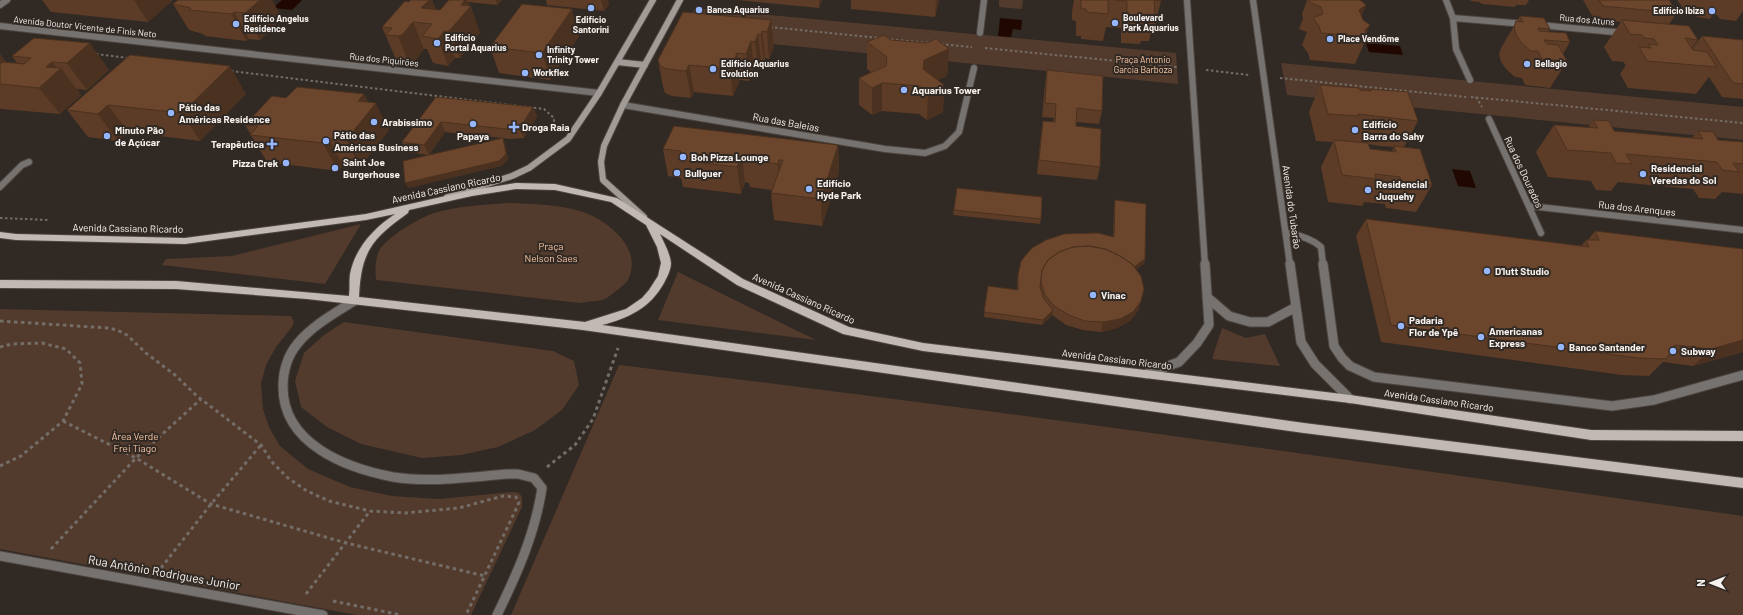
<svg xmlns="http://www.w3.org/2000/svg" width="1743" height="615" font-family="Barlow,sans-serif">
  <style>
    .green { fill: #523b2c }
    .water { fill: #200800 }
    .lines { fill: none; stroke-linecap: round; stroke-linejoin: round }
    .lane-far1-casing { stroke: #4d4540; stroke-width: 8 }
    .lane-casing { stroke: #4d4540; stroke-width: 11 }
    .street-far1-casing { stroke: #4d4540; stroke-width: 8 }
    .street-casing { stroke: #4d4540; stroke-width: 11 }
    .secondary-casing { stroke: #4d4540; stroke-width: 8 }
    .primary-casing { stroke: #4d4540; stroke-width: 2 }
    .path-far1 { stroke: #736c67; stroke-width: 2; stroke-dasharray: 2.5 2.5; stroke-linecap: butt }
    .path { stroke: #736c67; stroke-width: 3; stroke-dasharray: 3.5 3.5; stroke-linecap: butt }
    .lane-far1 { stroke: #76726f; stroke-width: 6 }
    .lane { stroke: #76726f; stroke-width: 9 }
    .street-far1 { stroke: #76726f; stroke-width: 6 }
    .street { stroke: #76726f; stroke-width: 9 }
    .secondary { stroke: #a19a96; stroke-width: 6 }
    .primary { fill: #c2b9b4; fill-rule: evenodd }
    .wall { fill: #5c3c26; fill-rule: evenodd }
    .shaded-wall { fill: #4b311f }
    .building { fill: #6b462c; stroke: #4b311f }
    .poi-dot { fill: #96b6fd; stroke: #312924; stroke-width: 1.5 }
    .labels { text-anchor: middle; stroke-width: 4; stroke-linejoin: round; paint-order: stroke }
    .far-poi-label { font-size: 9px; font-weight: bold; fill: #f7f2ef; stroke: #312924; text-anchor: start }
    .far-street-label { font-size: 9px; fill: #f7f2ef; stroke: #312924 }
    .far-park-label { font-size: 9px; fill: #fbc7a4; stroke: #312924 }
    .poi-label { font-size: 10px; font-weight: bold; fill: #f7f2ef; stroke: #312924; text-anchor: start }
    .street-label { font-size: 10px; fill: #f7f2ef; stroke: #312924 }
    .park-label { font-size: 10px; fill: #fbc7a4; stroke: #312924 }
    .near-street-label { font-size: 12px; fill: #f7f2ef; stroke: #312924 }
  </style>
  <rect width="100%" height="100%" fill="#312924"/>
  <path class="green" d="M999 0H1023L1022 9 999 7Z
    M695 8 1176 53 1178 84 681 35Z
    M1281 63 1743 107V140L1287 95Z
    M507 203C533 204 560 204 586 213 611 223 643 250 628 280 626 284 611 295 607 298 600 302 588 301 580 303L376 280C375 270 375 261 379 251 385 238 418 219 431 214 455 206 482 205 507 203Z
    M361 224 325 284 162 265 166 259 232 256Z
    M678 272 816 340 658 320Z
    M0 309 291 316 294 322 292 327 276 347 266 365 261 384 263 409 269 427 280 446 308 469 350 487 392 496 439 499 513 492 519 493 522 497V507L471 615H357L0 549Z
    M344 322 553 351 574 361 579 385 562 410 535 430 498 447 461 455 422 458 361 444 327 427 301 407 295 381 304 353 324 335Z
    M1222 328 1246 338 1265 334 1280 366 1212 359Z
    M619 365C994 409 1369 463 1743 516V615H511Z"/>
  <path class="water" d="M282 0H302L292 10 273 8Z
    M1000 18 1022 20 1021 30 1013 29 1011 37 998 36Z
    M1366 43 1400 46 1403 55 1369 52Z
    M1452 169 1470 171 1476 188 1458 186Z"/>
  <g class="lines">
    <defs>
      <path id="lane-far1" d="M0 187 22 165 29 162
        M1286 233C1299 235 1311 238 1321 247L1323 265"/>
      <path id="lane" d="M1323 264 1334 346 1342 358 1350 366 1374 377 1612 406 1654 400 1743 375"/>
      <path id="street-far1" d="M1187 0 1205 265
        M1253 0 1290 265
        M1446 0 1453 18 1456 49 1470 80
        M0 5 7 0
        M1453 18 1525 24
        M1539 25 1625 33
        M0 26 599 93
        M980 33 984 0
        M623 105 885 149 925 153 945 146 959 132 974 68
        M1489 119 1541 233
        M1530 206 1743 230"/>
      <path id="street" d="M1290 264 1301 342 1315 364 1350 399
        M1207 297 1229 316 1250 322H1268L1296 307
        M354 301C335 313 313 325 298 343 288 355 283 371 283 387 283 444 346 468 393 477 431 483 470 477 508 474H518L534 478 542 488C535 534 517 574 497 615
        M1146 374 1179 362 1197 343 1209 325 1205 264
        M0 556 323 615"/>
      <path id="secondary" d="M617 62 645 65
        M447 197 512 176 529 168 568 139 599 93 653 0
        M644 217 603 180 601 162 604 146 623 105 680 0"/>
      <path id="primary" d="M516 183 555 184 617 198 743 279 849 327 923 343 1350 395 1591 430 1743 431V441L1591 440 1350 403 923 351 843 334 737 285 660 234C664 243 670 253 671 263 671 270 667 277 664 283 650 308 629 318 602 325L1304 423 1743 478V488L1304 433 583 330 307 299 176 289 0 288V280L176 281 349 296C350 289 349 281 350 274 355 248 374 228 395 214L366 220 185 244 16 240 0 238V232L16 234 185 238 366 214 472 190ZM516 189 555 190 611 202 646 225 657 247 661 263 658 276 649 290 642 298 626 309 585 322 359 297C361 251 372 239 408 213L409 210 472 196Z"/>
    </defs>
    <use href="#lane-far1" class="lane-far1-casing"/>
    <use href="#lane" class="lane-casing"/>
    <use href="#street-far1" class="street-far1-casing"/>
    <use href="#street" class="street-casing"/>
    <use href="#secondary" class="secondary-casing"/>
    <use href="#primary" class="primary-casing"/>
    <path class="path-far1" d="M770 27 879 38
      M886 39 930 43
      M941 44 972 47
      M985 48 1177 67
      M96 54 128 58
      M1206 70 1249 75
      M231 71 544 109 554 118V130
      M1280 78 1466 97
      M1471 97 1743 123
      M1476 97 1482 107
      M0 218 49 220"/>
    <path class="path" d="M0 321 108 328 117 330 127 335 146 353 175 375 197 396 261 445 272 462 288 478 307 491 329 501 370 511 405 513 459 508 503 496 516 497 519 502 517 507 466 615
      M0 347 12 344 42 343 66 349 80 363 82 384 63 421 21 456 0 466
      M63 421 136 458 211 504 346 543 485 576
      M547 467 575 445 593 419 618 348
      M51 549 136 458 201 399
      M161 568 211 504 261 445
      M306 594 370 511
      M333 601 401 615"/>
    <use href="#lane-far1" class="lane-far1"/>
    <use href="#lane" class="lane"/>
    <use href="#street-far1" class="street-far1"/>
    <use href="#street" class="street"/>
    <use href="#secondary" class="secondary"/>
    <use href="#primary" class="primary"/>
  </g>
  <path class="wall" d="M42 0H172V1L148 22 51 12Z
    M178 0H272L282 18 260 40 249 39 246 41 205 36 203 34 189 30 173 4Z
    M432 0 436 10H440L449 0H502L497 5 468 2 480 33 460 58H455L448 66 433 63 427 49H424L414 62 409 63 397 62 382 27 409 2Z
    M546 0H608L609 4 604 11 547 5Z
    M737 0H822L819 8Z
    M851 0H939L935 17 851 9Z
    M1074 0H1161V1L1154 28 1152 27 1149 41H1141L1140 44 1121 43V28L1106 27 1103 41 1081 39V36H1076V21L1072 20V12Z
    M1307 0H1360L1366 5 1361 17 1367 37 1355 64 1310 60 1308 53 1302 45 1307 32 1299 29 1303 19 1302 14Z
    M1470 0H1529L1526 5H1516L1515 7 1482 4 1479 2 1471 1Z
    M1583 0H1669L1677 13 1669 24 1698 40 1692 48V49L1702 36 1743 40V99L1722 97 1709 77 1696 94 1628 88 1620 74 1626 65H1625L1624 62 1612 61 1604 47 1621 22 1594 19Z
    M1677 0H1743V11L1736 21 1720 19 1717 15 1713 14 1710 19 1697 17 1693 13 1690 12 1687 9 1683 8Z
    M1520 16 1550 29 1548 32 1570 42 1563 54 1567 61 1550 88 1525 85 1522 78 1515 77 1507 70 1501 62 1499 54 1501 48Z
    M771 20 774 47 769 59 765 58 764 62 761 61 758 69 754 68 749 81 740 80 733 96 694 92 691 98 672 96 665 93 663 87 658 60Z
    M579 36 550 80 499 73 490 47Z
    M34 38 109 70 87 90 77 89 81 95 60 114 1 109 0 108V54L6 62 17 63 12 56Z
    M891 40 927 43 949 49 947 76 938 80 944 85 943 112 927 120 919 114 882 111 872 115 859 105V78L871 72 867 69V42Z
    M130 55 246 94 200 141 128 132 118 141 88 137 67 110Z
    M1047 70 1102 111 1099 124 1076 122V126L1100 167 1097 180 1037 174 1041 134 1043 121 1053 122 1054 118 1042 117 1045 84Z
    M1320 85 1369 91 1370 89 1418 121 1404 147 1432 185 1416 212 1386 208 1385 204 1364 202 1362 206 1328 202 1321 167 1333 142 1316 141 1309 112ZM1368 144 1380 146 1394 147 1392 151 1370 149Z
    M364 94 368 102 389 130 360 167 343 165 338 171 267 162 245 125 286 98Z
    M436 97 533 107 537 117 524 138 510 139 503 138 508 159 501 166 408 188 502 138 445 132 429 155 406 152 402 142Z
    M1593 120 1614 131 1692 138 1698 131 1718 140 1743 142V194L1722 192 1715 199 1699 198 1693 189 1618 182 1611 191 1596 190 1591 181 1548 177 1536 152 1554 125 1588 128Z
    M838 145 839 172 822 226 774 220 771 193 772 190 750 187 749 183 745 182 741 194 683 187 681 178 668 176 663 149Z
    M957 188 1041 219 1040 224 953 215Z
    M1115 200 1145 259 1144 264 1136 269 1141 301 1138 311 1130 321 1117 328 1101 332 1083 330 1066 325 1052 315 1042 325 984 317 988 286 1017 290V280L1018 275 1113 237 1114 205Z
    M1366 219 1581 246 1586 240H1588L1595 231 1743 249V352L1693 366 1663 362 1649 376 1622 375 1381 342 1356 236Z"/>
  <path class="shaded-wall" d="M134 0H172V1L148 22Z
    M246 0H272L282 18 260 40 245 13Z
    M429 0H432L441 24H432L421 8Z
    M465 0H467L469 7 471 6 480 33 460 58 449 31 461 5Z
    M496 0H502L497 5Z
    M601 0H608L609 4 604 11Z
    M819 0H822L819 8Z
    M936 0H939L935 17Z
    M1366 5 1355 32 1359 10Z
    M572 9 579 36 550 80 542 53Z
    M234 12 249 39 246 41 232 14Z
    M771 20 774 47 769 59 767 32Z
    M413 22 424 49 414 62 409 63 398 36Z
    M1370 25 1365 37V30Z
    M444 31 455 58 448 66 438 39Z
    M762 31 765 58 764 62 761 35Z
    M758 34 761 61 758 69 755 42Z
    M751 41 754 68 749 81 746 54Z
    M90 43 109 70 87 90 67 63Z
    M949 49 947 76 923 87V69L924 60Z
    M737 53 740 80 733 96 730 69Z
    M0 54 8 65 0 72Z
    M52 62 59 70 61 68 81 95 60 114 39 88 46 67Z
    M689 65 694 92 691 98 686 71Z
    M230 66 246 94 200 141 182 113Z
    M882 83V111L872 115V88Z
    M944 85 943 112 927 120 928 93Z
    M364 94 371 109 376 103 389 130 360 167 346 140 358 101Z
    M108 105 128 132 118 141 98 114Z
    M533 107 537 117 524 138 520 128Z
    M441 122 445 132 429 155 424 145Z
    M328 138 343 165 338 171 323 143Z
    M503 138 505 143 508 159 501 166 408 188 405 183Z
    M838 145 839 172 822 226 821 199Z
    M742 155 745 182 741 194 737 167Z
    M779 160 782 187 780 191 778 164Z
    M1145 259 1144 264 1129 274 1131 269Z
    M1141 301 1138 311 1130 321 1117 328 1101 332 1103 322Z
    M1053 310 1052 315 1042 325 1043 320Z
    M1743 340V352L1693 366 1711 349Z"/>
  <path class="building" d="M178 0H260L245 13 234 12 232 14 189 10 191 8 173 4Z
    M411 0H429L421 8 440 10 449 0H465L461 5 471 6 449 31H444L438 39 422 36 432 24 413 22 402 35 398 36 386 35 392 28 382 27 405 1 409 2Z
    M1081 0H1108V14L1087 12 1086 9H1081Z
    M1114 0H1161V1L1154 0 1155 15 1146 14V17L1127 16V1Z
    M1310 0H1360L1366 5 1359 10 1363 20 1370 25 1365 30 1367 37 1321 33 1319 26 1313 18 1323 14 1321 7 1309 2Z
    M1599 0H1669L1677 13 1603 6Z
    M522 4 572 9 542 53 490 47Z
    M683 12 771 20 767 32 762 31 761 35 758 34 755 42 751 41 746 54 737 53 730 69 689 65 686 71 667 69 660 66 658 60Z
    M1520 16 1544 18 1550 29 1538 28 1539 31 1566 33 1570 42 1544 40 1547 44 1558 45 1567 61 1542 59 1538 51H1531L1522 44 1516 35 1514 27 1516 21 1523 22Z
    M1622 20 1689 26 1698 40 1685 38 1693 50 1707 52 1717 67 1647 61 1639 47 1651 48 1648 44 1658 45 1654 39 1644 38 1642 35 1630 34Z
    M884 35 891 40 927 43 936 39 949 49 924 60 923 69 944 85 928 93 920 86 882 83 872 88 859 78 886 66 887 57 867 42Z
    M1702 36 1743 40V84L1733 83Z
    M34 38 90 43 67 63 52 62 46 67 61 68 39 88 0 84V64L3 62 24 64 31 58 12 56Z
    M130 55 230 66 182 113 108 105 98 114 67 110Z
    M1047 70 1103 76 1102 111 1077 108 1076 126 1101 129 1100 167 1039 160 1043 121 1055 122 1056 104 1045 103Z
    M1320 85 1359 88 1360 90 1371 91 1370 89 1408 92 1418 121 1358 114 1359 116 1328 114Z
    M297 87 364 94 358 101 376 103 346 140 328 138 323 143 250 135 258 126 245 125 272 96 286 98Z
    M436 97 533 107 520 128 506 129 441 122 424 145 402 142Z
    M1593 120 1609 121 1614 131 1703 139 1698 131 1713 132 1718 140 1743 142V164L1733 163 1739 172 1722 170 1717 162 1626 154 1632 164 1616 163 1611 153 1567 150 1554 125 1598 128Z
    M674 126 838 145 821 199 771 193 783 160H779L778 164 746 160 748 156 742 155 737 167 678 160 681 151 663 149Z
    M503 138 506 154 499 161 405 183 403 161Z
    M1334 140 1368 143 1370 149 1396 152 1394 146 1420 149 1432 185 1401 181 1400 177 1375 174 1376 179 1342 175Z
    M957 188 1042 197 1041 219 954 210Z
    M1115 200 1146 204 1145 259 1134 267 1132 264 1120 256 1105 249 1089 246 1073 247 1059 252 1048 260 1042 270 1040 287 1044 299 1053 310 1043 320 984 312 988 286 1018 290V275L1021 261 1032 248 1046 240 1064 234 1098 233 1114 237Z
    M1366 219 1589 247 1586 240H1599L1595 231 1743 249V340L1711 349 1675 345 1666 359 1638 358 1391 325Z
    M1089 246 1105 249 1120 256 1132 264 1141 276 1144 289 1141 301 1133 312 1120 319 1103 322 1085 321 1069 315 1054 306 1045 295 1041 282 1042 270 1048 260 1059 252 1073 247Z"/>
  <g class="poi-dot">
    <circle cx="591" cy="8" r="4"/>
    <circle cx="699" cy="10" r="4"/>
    <circle cx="1712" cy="11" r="4"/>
    <circle cx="1115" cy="23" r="4"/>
    <circle cx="236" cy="24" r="4"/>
    <circle cx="1330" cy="39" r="4"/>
    <circle cx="437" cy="43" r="4"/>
    <circle cx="539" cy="55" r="4"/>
    <circle cx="1527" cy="64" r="4"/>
    <circle cx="713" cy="69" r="4"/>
    <circle cx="525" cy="73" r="4"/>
    <circle cx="904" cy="90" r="4"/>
    <circle cx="171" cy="113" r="4"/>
    <circle cx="374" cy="122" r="4"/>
    <circle cx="473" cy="124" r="4"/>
    <path d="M512 121h4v4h4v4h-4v4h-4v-4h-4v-4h4z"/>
    <circle cx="1355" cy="130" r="4"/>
    <circle cx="107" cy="136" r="4"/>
    <circle cx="326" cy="141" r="4"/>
    <path d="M270 138h4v4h4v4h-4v4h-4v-4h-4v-4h4z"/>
    <circle cx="683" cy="157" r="4"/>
    <circle cx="286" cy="163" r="4"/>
    <circle cx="335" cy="168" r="4"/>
    <circle cx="677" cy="173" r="4"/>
    <circle cx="1643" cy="174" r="4"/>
    <circle cx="809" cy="189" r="4"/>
    <circle cx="1368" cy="190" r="4"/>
    <circle cx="1487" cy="271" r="4"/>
    <circle cx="1093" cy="295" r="4"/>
    <circle cx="1401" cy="326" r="4"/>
    <circle cx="1481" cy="337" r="4"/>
    <circle cx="1561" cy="347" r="4"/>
    <circle cx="1673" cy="351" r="4"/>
  </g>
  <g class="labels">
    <g class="far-poi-label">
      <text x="707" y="13">Banca Aquarius</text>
      <text x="1704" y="14" text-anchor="end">Edifício Ibiza</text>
      <text x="1123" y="21">Boulevard<tspan x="1123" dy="10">Park Aquarius</tspan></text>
      <text x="244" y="22">Edifício Angelus<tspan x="244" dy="10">Residence</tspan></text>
      <text x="591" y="23" text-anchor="middle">Edifício<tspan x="591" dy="10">Santorini</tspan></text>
      <text x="445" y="41">Edifício<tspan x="445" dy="10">Portal Aquarius</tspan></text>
      <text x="1338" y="42">Place Vendôme</text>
      <text x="547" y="53">Infinity<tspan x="547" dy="10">Trinity Tower</tspan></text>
      <text x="721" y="67">Edifício Aquarius<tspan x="721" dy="10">Evolution</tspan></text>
      <text x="1535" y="67">Bellagio</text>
      <text x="533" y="76">Workflex</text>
    </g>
    <g class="far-street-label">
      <text transform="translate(1587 20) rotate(5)" y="3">Rua dos Atuns</text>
      <text transform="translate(85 27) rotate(6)" y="3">Avenida Doutor Vicente de Finis Neto</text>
      <text transform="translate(384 60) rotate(6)" y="3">Rua dos Piquirões</text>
    </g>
    <g class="far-park-label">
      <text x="1143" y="63">Praça Antonio<tspan x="1143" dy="10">Garcia Barboza</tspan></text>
    </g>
    <g class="poi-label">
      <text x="912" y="94">Aquarius Tower</text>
      <text x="179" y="111">Pátio das<tspan x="179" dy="12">Américas Residence</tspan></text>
      <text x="382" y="126">Arabíssimo</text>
      <text x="1363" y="128">Edifício<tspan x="1363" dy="12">Barra do Sahy</tspan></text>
      <text x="522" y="131">Droga Raia</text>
      <text x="115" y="134">Minuto Pão<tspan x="115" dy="12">de Açúcar</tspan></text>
      <text x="334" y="139">Pátio das<tspan x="334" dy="12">Américas Business</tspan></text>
      <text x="473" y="140" text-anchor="middle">Papaya</text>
      <text x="264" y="148" text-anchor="end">Terapêutica</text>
      <text x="691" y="161">Boh Pizza Lounge</text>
      <text x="343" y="166">Saint Joe<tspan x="343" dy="12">Burgerhouse</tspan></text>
      <text x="278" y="167" text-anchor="end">Pizza Crek</text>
      <text x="1651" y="172">Residencial<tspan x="1651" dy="12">Veredas do Sol</tspan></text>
      <text x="685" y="177">Bullguer</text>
      <text x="817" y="187">Edifício<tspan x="817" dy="12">Hyde Park</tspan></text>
      <text x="1376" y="188">Residencial<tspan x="1376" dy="12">Juquehy</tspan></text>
      <text x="1495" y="275">D'lutt Studio</text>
      <text x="1101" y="299">Vinac</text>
      <text x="1409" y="324">Padaria<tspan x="1409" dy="12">Flor de Ypê</tspan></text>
      <text x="1489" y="335">Americanas<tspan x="1489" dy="12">Express</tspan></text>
      <text x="1569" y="351">Banco Santander</text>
      <text x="1681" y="355">Subway</text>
    </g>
    <g class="street-label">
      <text transform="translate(786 122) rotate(10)" y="4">Rua das Baleias</text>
      <text transform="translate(1524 172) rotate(65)" y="4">Rua dos Dourados</text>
      <text transform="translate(446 188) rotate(-12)" y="4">Avenida Cassiano Ricardo</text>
      <text transform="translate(1292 207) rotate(82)" y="4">Avenida do Tubarão</text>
      <text transform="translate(1637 208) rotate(6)" y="4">Rua dos Arenques</text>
      <text transform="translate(128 228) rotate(1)" y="4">Avenida Cassiano Ricardo</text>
      <text transform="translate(804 298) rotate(24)" y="4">Avenida Cassiano Ricardo</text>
      <text transform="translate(1117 359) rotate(7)" y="4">Avenida Cassiano Ricardo</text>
      <text transform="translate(1439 400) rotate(8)" y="4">Avenida Cassiano Ricardo</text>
    </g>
    <g class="park-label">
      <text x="551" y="250">Praça<tspan x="551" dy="12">Nelson Saes</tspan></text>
      <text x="135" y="440">Área Verde<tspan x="135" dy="12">Frei Tiago</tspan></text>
    </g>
    <g class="near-street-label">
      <text transform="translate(164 573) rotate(10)" y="4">Rua Antônio Rodrigues Junior</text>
    </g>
  </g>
  <g transform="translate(1711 583) rotate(270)" stroke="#312924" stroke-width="3" paint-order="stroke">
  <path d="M0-3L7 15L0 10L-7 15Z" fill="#f7f2ef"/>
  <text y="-6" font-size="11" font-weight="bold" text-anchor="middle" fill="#f7f2ef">N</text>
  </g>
</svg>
